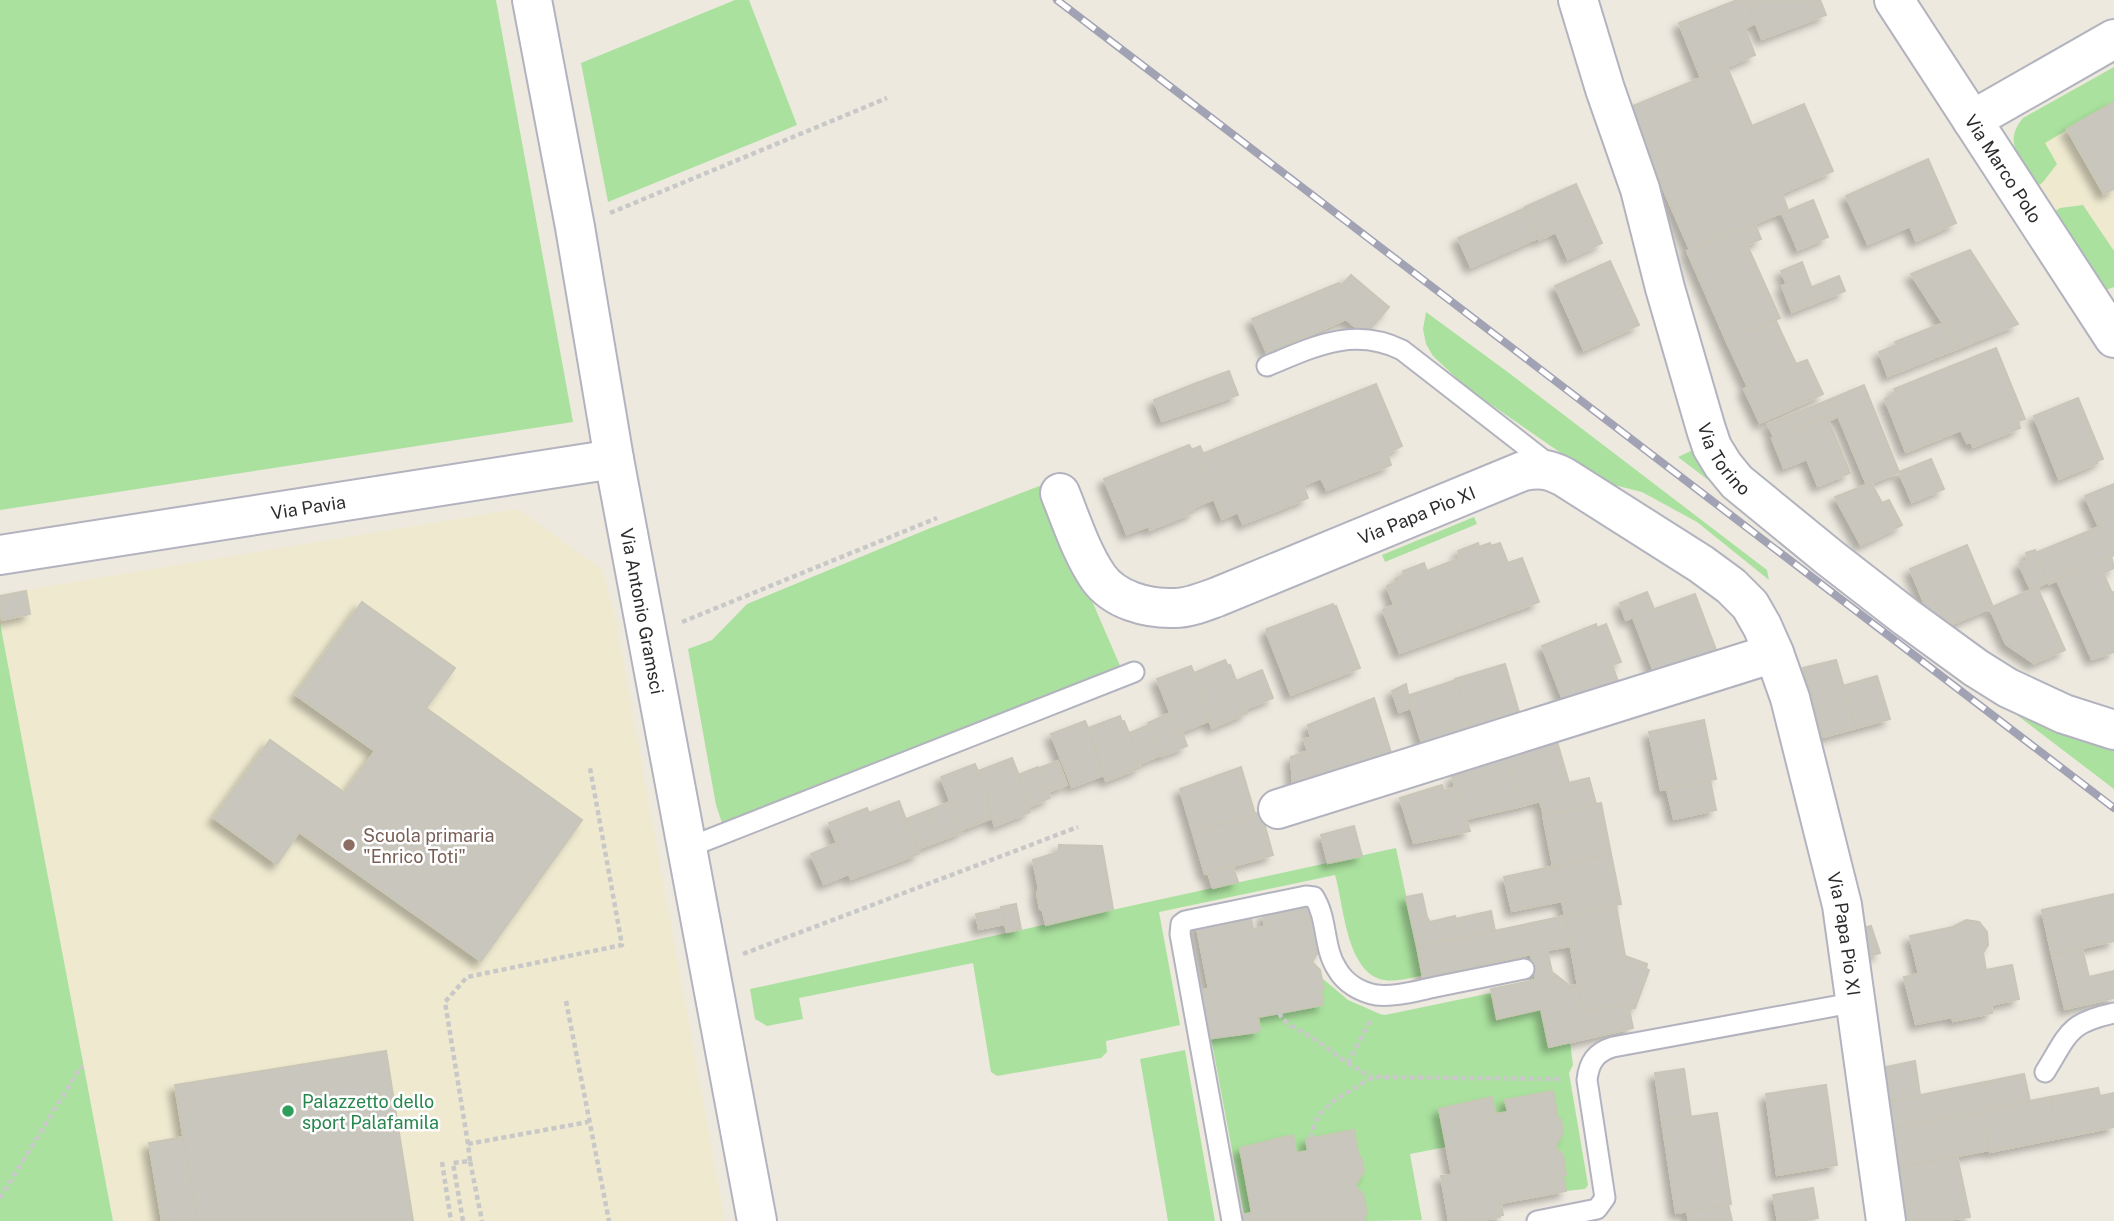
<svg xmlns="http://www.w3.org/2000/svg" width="2114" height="1221" viewBox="0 0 2114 1221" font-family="'Public Sans',sans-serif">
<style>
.education{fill:#eee9cf}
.green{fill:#aae19e}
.building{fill:#c9c7bd;stroke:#c9c6b8;stroke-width:2;filter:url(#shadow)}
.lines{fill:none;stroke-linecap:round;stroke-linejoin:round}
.service-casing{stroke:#b2b3bf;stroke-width:23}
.minor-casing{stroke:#b2b3bf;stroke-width:42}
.path{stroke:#c8c8c8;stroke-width:4.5;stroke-dasharray:5 3.5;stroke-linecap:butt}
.service{stroke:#fff;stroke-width:19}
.minor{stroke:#fff;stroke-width:38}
.rail-casing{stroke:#a2a2b5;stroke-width:8}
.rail{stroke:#fff;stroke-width:5;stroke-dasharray:16;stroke-linecap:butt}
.education-dot{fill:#8d6e63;stroke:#fff;stroke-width:2.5}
.leisure-dot{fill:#2e9e5b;stroke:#fff;stroke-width:2.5}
.labels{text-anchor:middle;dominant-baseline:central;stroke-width:5;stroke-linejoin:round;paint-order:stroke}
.street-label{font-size:18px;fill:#2c2c2c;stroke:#fff}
.education-label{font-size:18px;fill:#785e54;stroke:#fff;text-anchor:start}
.leisure-label{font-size:18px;fill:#27864d;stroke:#fff;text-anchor:start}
</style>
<defs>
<filter id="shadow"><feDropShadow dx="-6" dy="6" stdDeviation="3.5" flood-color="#0004"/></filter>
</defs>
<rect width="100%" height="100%" fill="#ede9df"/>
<path class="education" d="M2114,67v220l-8,3 -91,-139 -3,-8 1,-9 10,-16z
M518,509l85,61 13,51 109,600h-612l-113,-598v-29z"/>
<path class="green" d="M0,0h496l77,422 -573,88z
M735,0h14l48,125 -189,77 -27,-139z
M2114,67v35l-69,41 12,21 -14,18 -5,4c-15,-24 -37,-42 -15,-68z
M2083,205l31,46v36l-8,3 -51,-79 5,-3z
M1426,312l83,61 258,197 2,10 -72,-58 -55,-30 -28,-7 -24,-12 -123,-85 -34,-32 -7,-12 -3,-15z
M1695,449l419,299v41l-436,-332z
M1042,485l79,183 -399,155 -6,-18 -28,-156 24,-9 35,-36 181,-75z
M1474,517l3,7 -92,38 -3,-7z
M0,623l113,598h-113z
M1396,848l27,127c-12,3 -27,7 -39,5 -38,-7 -40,-75 -49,-105l-176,37 21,113 -74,16 1,11 -6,6 -104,18 -6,-4 -18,-109 -174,35 4,21 -36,7 -12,-7 -5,-30z
M1322,978l26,22 32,14 5,1 106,-22 6,26 44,-10 8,37 21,-4 3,23 -4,8 19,112 -3,4 -19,2 -3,-15 3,-1 -11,-28 8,-14 -2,-14h-3l-5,-27 -48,9 3,11 -13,2 -3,-17 -53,12 7,38 -36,7 12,66 -57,1 -1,-7 3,-1 -4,-19 -8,-8 9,-15 -2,-13h-3l-6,-28 -46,9 1,12 -12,2 -3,-18 -53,13 12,65 -8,1 -33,-176 24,-5 1,3 21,-4 3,-4 -2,-11 64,-12z
M1185,1050l30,171h-47l-28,-162z"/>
<path class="building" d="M1737,0h9l10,23 -11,5 10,27 -54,23 -22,-55z
M1746,0h74l6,15 -64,24z
M1727,67l25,59 52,-22 29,67 -51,22 6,17 -98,40 -62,-142z
M2114,102v87l-10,5 -37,-65z
M1928,159l28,64 -40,18 -6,-15 -42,18 -22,-48z
M1576,184l26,59 -34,16 -12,-27 -17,8 -14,-33z
M1813,200l15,37 -30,13 -16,-37z
M1525,208l13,30 -67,29 -13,-29z
M1755,224l6,15 -14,6 33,73 -54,22 -39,-89z
M1970,250l48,74 -59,24 -48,-74z
M1610,261l29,64 -55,25 -29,-64z
M1802,262l15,40 -25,10 -10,-26 5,-2 -6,-13z
M1351,275l38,32 -24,28 -19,-16 -79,34 -15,-34 87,-36 3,2z
M1839,276l6,15 -28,11 -5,-15z
M1775,319l21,45 11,-4 16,34 -63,29 -16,-34 4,-2 -22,-47z
M1943,323l16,25 -71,28 -9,-24 18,-7 -2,-3z
M1996,348l29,71 -7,2 2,7 -47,19 -2,-5 -4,1 -6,-13 -55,22 -21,-53 11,-5 -2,-5z
M1229,371l9,24 -37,13 -10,-23z
M1376,384l26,62 -15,7 4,12 -64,25 -6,-12 -18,7 5,13 -65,26 -5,-12 -16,7 -25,-63z
M1191,385l10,23 -39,13 -8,-21z
M1864,385l35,87 -32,13 -36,-86z
M2078,398l25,61 -6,2v2l-38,16 -25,-63z
M1831,399l8,17 -11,5 -2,-6 -52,22 -6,-13z
M1826,415l24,58 -32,13 -11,-27 -23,9 -12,-30z
M1189,445l3,5 8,-4 3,7 -6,3 17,43 -22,9 2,4 -44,18 -1,-4 -22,8 -23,-55z
M1931,459l13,30 -32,13 -13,-30z
M1871,483l11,20 7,-3 13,25 -41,20 -26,-48z
M2114,484v71l-65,29 -14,-31 64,-26 -14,-31z
M1478,543l1,4 11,-4 1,3 9,-3 8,20 14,-5 17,44 -139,51 -17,-43 11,-5 -7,-19 10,-4 -2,-3 9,-4 -1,-4 21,-8 3,8 33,-13 -2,-7z
M1967,545l26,62 -57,24 -26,-62z
M2035,550l13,32 -17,8 -12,-26 9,-4 -2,-7z
M2111,556l3,12 -11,5 9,20 2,-1v60l-22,7 -35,-79z
M2037,587l28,63 -31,13 -28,-19 -16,-36z
M26,591l4,23 -28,6 -2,-24z
M1647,592l7,17 -28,11 -6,-17z
M1695,594l21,56 -62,22 -21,-55z
M362,602l93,66 -29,40 156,112 -101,141 -182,-129 -22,32 -63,-46 56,-78 75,53 30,-42 -79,-56z
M1333,604l1,3 2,-1 24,62 -69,27 -24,-62v-4z
M1596,624l1,4 9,-4 15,38 -9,3 7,19 -54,21 -23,-59z
M1225,660l3,6 2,-1 13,33 -2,2 6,13 -35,15 -12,-35 2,-1 -8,-19z
M1836,660l20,68 -33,9 -20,-69z
M1505,664l16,55 -48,15 -18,-55z
M1191,666l11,26 -2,1 8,19 -2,1 3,8 -31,12 -21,-54z
M1262,670l11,28 -28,11 -4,-9 2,-2 -7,-17z
M1877,676l13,43 -34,9 -13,-42z
M1456,680l17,54 -49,15 -17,-53z
M1406,684l5,24 -12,4 -7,-21z
M1374,698l19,61 -76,22 -13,-42 7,-1 -3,-13z
M1170,713l8,20 4,-1 5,14 -25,10 -14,-33z
M1120,716l2,6 2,-1 5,12 9,22 -3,1 5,12 -34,13 -18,-53z
M1704,720l12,59 -55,11 -12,-58z
M1085,721l13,31 -2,1 8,22 -32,12 -21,-53z
M1149,725l12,30 -22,9 -4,-8 3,-1 -9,-22z
M1556,738l13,45 20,-5 7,26 -52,11 -4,-14 -18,5 -16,-53z
M1308,751l8,27 -23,7 -2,-28z
M1508,757l14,49 -56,13 -14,-42 10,-4v-2z
M1012,758l16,40 -4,1 6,13 -35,14 -6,-16h1l-4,-13 1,-3 -9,-23z
M1058,761l9,24 -19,7 -9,-24z
M975,764l12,30 5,24 -31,12 -20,-53z
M1038,767l12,31 -22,9 -4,-8 4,-1 -10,-23z
M1241,767l14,47 -62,19 -13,-44z
M1710,780l6,30 -42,9 -7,-30z
M1442,785l2,6 11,-4 15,44 -56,12 -14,-45z
M899,801l20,53 -68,25 -22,-56 38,-15 2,5z
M950,802l12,30 -23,9 -12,-30z
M1601,803l10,51 -58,12 -10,-51z
M927,811l12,30 -21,8 -12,-30z
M1261,812l12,43 -68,19 -12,-41z
M1354,826l8,30 -34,7 -7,-28z
M837,843l12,31 -25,10 -13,-30z
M1059,845l43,1 11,63 -67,16 -3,-14 -3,-2 -3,-16 2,-4 -6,-29 26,-8z
M1611,854l10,50 -56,12 -10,-50z
M1229,866l4,1 5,15 -25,6 -5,-15z
M1555,866l7,35 -50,10 -8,-34z
M1422,894l5,23 3,5 25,-6 4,22 -42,9 -11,-50z
M2114,894v47l-62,14 -10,-45z
M1016,904l5,25 -14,3 -6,-25z
M1616,905l9,51 22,8 -1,5 3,1 -14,38 -6,1 -1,-5 -45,8 -18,-96z
M1311,906l5,27h2l3,14 -9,15 8,8 4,19 -3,1 2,15 -65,12 2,12h-2v3l-51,7 -9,-48 11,-2 -13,-66 54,-12 3,18 12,-2 -2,-13z
M1002,909l3,15 -26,5 -3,-15z
M1491,911l4,20 -36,7 -4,-19z
M1565,916l6,30 -24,4 5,22 18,14 8,-2 5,28 45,-8 5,24 -84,19 -8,-38 -44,10 -6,-30 45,-9 -5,-26 -108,24 -6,-31z
M1966,920l13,2 8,10 1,13 -5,8 3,17 26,-5 7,34 -28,6 1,8 -39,8 -1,-4 -36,7 -12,-47 15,-3 -9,-38 43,-9z
M1871,926l9,27 -16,4 -5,-28z
M2082,948l7,29 25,-6v27l-49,11 -13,-54z
M386,1051l27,170h-216l-22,-136z
M1915,1061l5,34 -34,7 -5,-34z
M1684,1069l7,48 -29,4 -7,-48z
M2024,1074l6,27 -39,8 -6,-27z
M1985,1082l6,27 -101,20 -4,-27z
M1826,1085l11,80 -60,10 -11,-81z
M2098,1088l2,8 14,-3v34l-54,11 -10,-41z
M1553,1091l5,28h3l2,14 -8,14 8,8 3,20 -3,1 3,15 -65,12 2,12h-3v2l-21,4 -1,-2 -29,2 -8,-45 11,-1 -13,-66 53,-12 3,17 13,-2 -3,-12z
M2050,1097l10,41 -70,14 -9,-41z
M1981,1111l8,39 -97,19 -7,-39z
M1717,1113l14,91 -55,9 -14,-92z
M1354,1130l5,28 2,-1 3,14 -9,15 8,8 4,20h-3l1,7h-122l-2,-6 11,-2 -12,-65 53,-13 3,18 12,-2 -2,-12z
M184,1137l13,83 -35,1 -13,-78z
M1957,1156l13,61 -30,4h-43l-8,-52z
M1813,1188l5,30 -16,3h-24l-5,-26z
M1728,1204l4,17h-43l-2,-10z"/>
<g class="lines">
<g class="service-casing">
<path id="service" d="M1267,366c46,-19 86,-40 135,-16l148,115
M687,848l447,-176
M2045,1072c24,-39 23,-49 69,-59
M1232,1221l-52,-287 1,-10 4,-3 121,-25 8,1c14,22 9,51 23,72 8,14 23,23 39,26 19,2 40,-4 59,-8 30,-6 59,-12 89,-18
M1537,1221l60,-12 8,-11 -18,-118c2,-18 9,-28 26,-33l244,-45"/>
</g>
<g class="minor-casing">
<g id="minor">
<path id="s1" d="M532,0l43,227 39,232 143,762"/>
<path id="s2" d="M1578,0l27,89 35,100 25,99 41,141 6,18 11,18 14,17 93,76 76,59 70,51 32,20 56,26 50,16"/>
<path id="s3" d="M1894,0l220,338"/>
<path d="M1972,120l142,-81"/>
<path id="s4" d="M1060,493c11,27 21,59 38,84 16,23 49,32 77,31 14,0 28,-6 42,-11l306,-126c17,-3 26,-2 41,6l137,87 30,22 19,19 12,21 12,27"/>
<path id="s5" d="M0,555l614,-96"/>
<path id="s6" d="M1278,809l496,-156 16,45 52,207 44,316"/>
</g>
</g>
<path class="path" d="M610,213l277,-115
M682,622l255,-104
M743,954l335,-127
M566,1001l43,220
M1279,1013c6,12 20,17 31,23 21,14 39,30 62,41
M1348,1063l22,-42
M1311,1138l4,-16 6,-9 11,-11 41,-25 189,2
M468,1144l-23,-142 22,-25 155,-32 -32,-177
M470,1161l-2,-17 120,-22
M442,1162l9,59
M0,1198l80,-130 3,-1
M463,1221l-10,-58 17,-2 12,60"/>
<use href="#service" class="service"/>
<use href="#minor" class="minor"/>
<g class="rail-casing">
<path id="rail" d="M1057,0l1057,808"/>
</g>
<use href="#rail" class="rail"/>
</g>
<circle class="education-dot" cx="349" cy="845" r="7"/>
<circle class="leisure-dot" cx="288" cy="1111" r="7"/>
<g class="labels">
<g class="street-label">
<text stroke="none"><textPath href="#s3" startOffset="201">Via Marco Polo</textPath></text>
<text stroke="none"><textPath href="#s2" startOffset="483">Via Torino</textPath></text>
<text stroke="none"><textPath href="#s5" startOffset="312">Via Pavia</textPath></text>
<text stroke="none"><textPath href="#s4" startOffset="438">Via Papa Pio XI</textPath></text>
<text stroke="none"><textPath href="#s1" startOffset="621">Via Antonio Gramsci</textPath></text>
<text stroke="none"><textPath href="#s6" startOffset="810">Via Papa Pio XI</textPath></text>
</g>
<g class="education-label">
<text x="363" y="835">Scuola primaria<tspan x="363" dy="21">"Enrico Toti"</tspan></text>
</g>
<g class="leisure-label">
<text x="302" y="1101">Palazzetto dello<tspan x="302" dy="21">sport Palafamila</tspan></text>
</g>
</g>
</svg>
